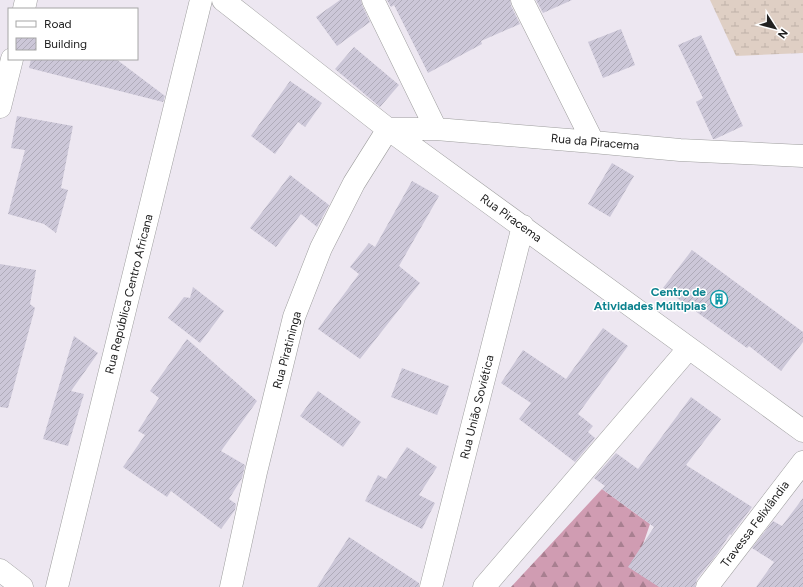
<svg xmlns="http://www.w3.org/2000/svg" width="803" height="587" viewBox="0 0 803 587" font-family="Figtree,sans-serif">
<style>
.forest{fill:url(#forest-firs)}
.wetland{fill:url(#wetland-marsh)}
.building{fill:url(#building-hatch)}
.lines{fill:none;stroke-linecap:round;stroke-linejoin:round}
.street-casing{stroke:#9e9e9e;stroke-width:23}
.street{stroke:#fff;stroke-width:22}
.labels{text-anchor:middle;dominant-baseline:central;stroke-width:3;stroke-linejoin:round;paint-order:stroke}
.street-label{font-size:12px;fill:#212121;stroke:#fff}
.culture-label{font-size:12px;font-weight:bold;fill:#0d838f;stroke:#fff;text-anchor:end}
</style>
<defs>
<pattern id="forest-firs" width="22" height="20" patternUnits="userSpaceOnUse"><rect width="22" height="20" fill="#d09cb2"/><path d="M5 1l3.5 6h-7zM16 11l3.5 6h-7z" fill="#a87f90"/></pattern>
<pattern id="wetland-marsh" width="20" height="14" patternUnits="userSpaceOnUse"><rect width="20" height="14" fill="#dfcfc4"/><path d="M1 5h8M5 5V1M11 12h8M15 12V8" fill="none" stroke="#bfb1a8"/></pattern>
<pattern id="building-hatch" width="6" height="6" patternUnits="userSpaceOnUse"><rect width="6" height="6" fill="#ccc7d8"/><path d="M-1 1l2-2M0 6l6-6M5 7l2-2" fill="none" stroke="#afabb9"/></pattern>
</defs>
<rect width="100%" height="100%" fill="#ede7f1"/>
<path class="forest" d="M602,489l48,35 -12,35 35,28h-162z"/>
<path class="wetland" d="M710,0h93v53l-67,3z"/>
<path class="building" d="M340,0h21l1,5 8,17 -33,24 -21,-29z
M387,0h123l1,6 9,18 -39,17 1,3 -54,29 -34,-68 -3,2z
M536,0h36l-29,13z
M621,29l14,36 -32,13 -15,-36z
M701,35l42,91 -28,13h-2l-17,-37 7,-4 -25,-53z
M354,47l45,38 -19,22 -45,-38z
M31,59h85l49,37 -2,6 -134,-34z
M290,81l32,22 -17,24 -7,-5 -23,32 -24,-18z
M17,116l56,10 -12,62 7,2 -12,43 -12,-9 -36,-10 17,-64 -14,-2z
M612,163l22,13 -24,41 -22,-13z
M290,175l39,30 -12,22 -16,-13 -25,33 -26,-19z
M412,181l27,15 -40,70 21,17 -60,76 -42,-30 41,-55 -9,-7 19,-24 6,4z
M692,250l111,82v10l-22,29 -32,-25 -2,2 -84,-60z
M0,264l36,6 -6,34 5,4 -27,100 -8,-1z
M193,287l31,24 -24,32 -32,-25 16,-21 6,1z
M603,328l25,18 -50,68 15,12 -5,6 7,6 -20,24 -56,-43 12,-16 -30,-20 22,-33 43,29z
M74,336l24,17 -27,38 13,3 -16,52 -25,-7z
M187,339l70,62 -36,50 24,14 -3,13 -13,21 7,5 -1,6 -14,19 -50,-38 -4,6 -44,-30 22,-32 -7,-4 21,-33 -9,-7z
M402,368l47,18 -12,29 -46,-18z
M318,391l43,31 -18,25 -43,-31z
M691,397l30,22 -35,46 66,42 -21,28 -1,-1 -13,20 -20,25 -2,8h-36l-31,-20 26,-40 -52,-38 3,-3 -11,-8 22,-25 22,16z
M407,447l30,20 -18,28 16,8 -13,26 -57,-28 13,-26 8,4z
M803,498v89h-47l18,-25 -22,-14 21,-27 9,5z
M349,537l70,46v4h-102z"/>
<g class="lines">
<g class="street-casing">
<path id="street" d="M223,0l165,129 415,302
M373,0l63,129
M522,0l71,142
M24,9l2,-9
M0,107l12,-48
M0,570l22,17
M57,587l144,-587
M231,587l25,-115 38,-155 27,-69 33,-65 34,-54h48l157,13 87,8 123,6
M431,587l92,-361
M484,587l205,-239
M707,587l96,-125"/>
</g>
<use href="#street" class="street"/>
</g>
<defs>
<g id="building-ring" transform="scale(0.9)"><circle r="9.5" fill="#fff" stroke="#0f9aa8" stroke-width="1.5"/><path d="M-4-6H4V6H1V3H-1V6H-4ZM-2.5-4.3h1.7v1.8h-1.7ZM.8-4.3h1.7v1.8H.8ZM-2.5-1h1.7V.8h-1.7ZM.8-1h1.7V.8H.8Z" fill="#0f9aa8"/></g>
</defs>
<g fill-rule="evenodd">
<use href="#building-ring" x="719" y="299"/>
</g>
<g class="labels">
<g class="street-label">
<text transform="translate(595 142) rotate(5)">Rua da Piracema</text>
<text transform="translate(511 218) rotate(36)">Rua Piracema</text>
<text transform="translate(129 294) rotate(-76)">Rua República Centro Africana</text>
<text transform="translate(287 350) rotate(-75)">Rua Piratininga</text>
<text transform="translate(477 407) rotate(-76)">Rua União Soviética</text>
<text transform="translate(755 524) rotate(-53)">Travessa Felixlândia</text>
</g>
<g class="culture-label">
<text x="706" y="292">Centro de<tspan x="706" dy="14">Atividades Múltiplas</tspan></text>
</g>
</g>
<rect x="8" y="8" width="130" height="52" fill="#ffffff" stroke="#a6a6a6"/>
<rect x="16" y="21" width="20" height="6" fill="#ffffff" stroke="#a6a6a6"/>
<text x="44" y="28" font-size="12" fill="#212121">Road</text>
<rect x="16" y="38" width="20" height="12" fill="url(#building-hatch)" stroke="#a6a6a6"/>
<text x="44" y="48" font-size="12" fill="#212121">Building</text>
<g transform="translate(775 28) rotate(126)" stroke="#ffffff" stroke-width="3" paint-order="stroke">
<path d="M0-3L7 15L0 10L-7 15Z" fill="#212121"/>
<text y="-6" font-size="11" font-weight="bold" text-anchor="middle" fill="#212121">N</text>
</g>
</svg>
